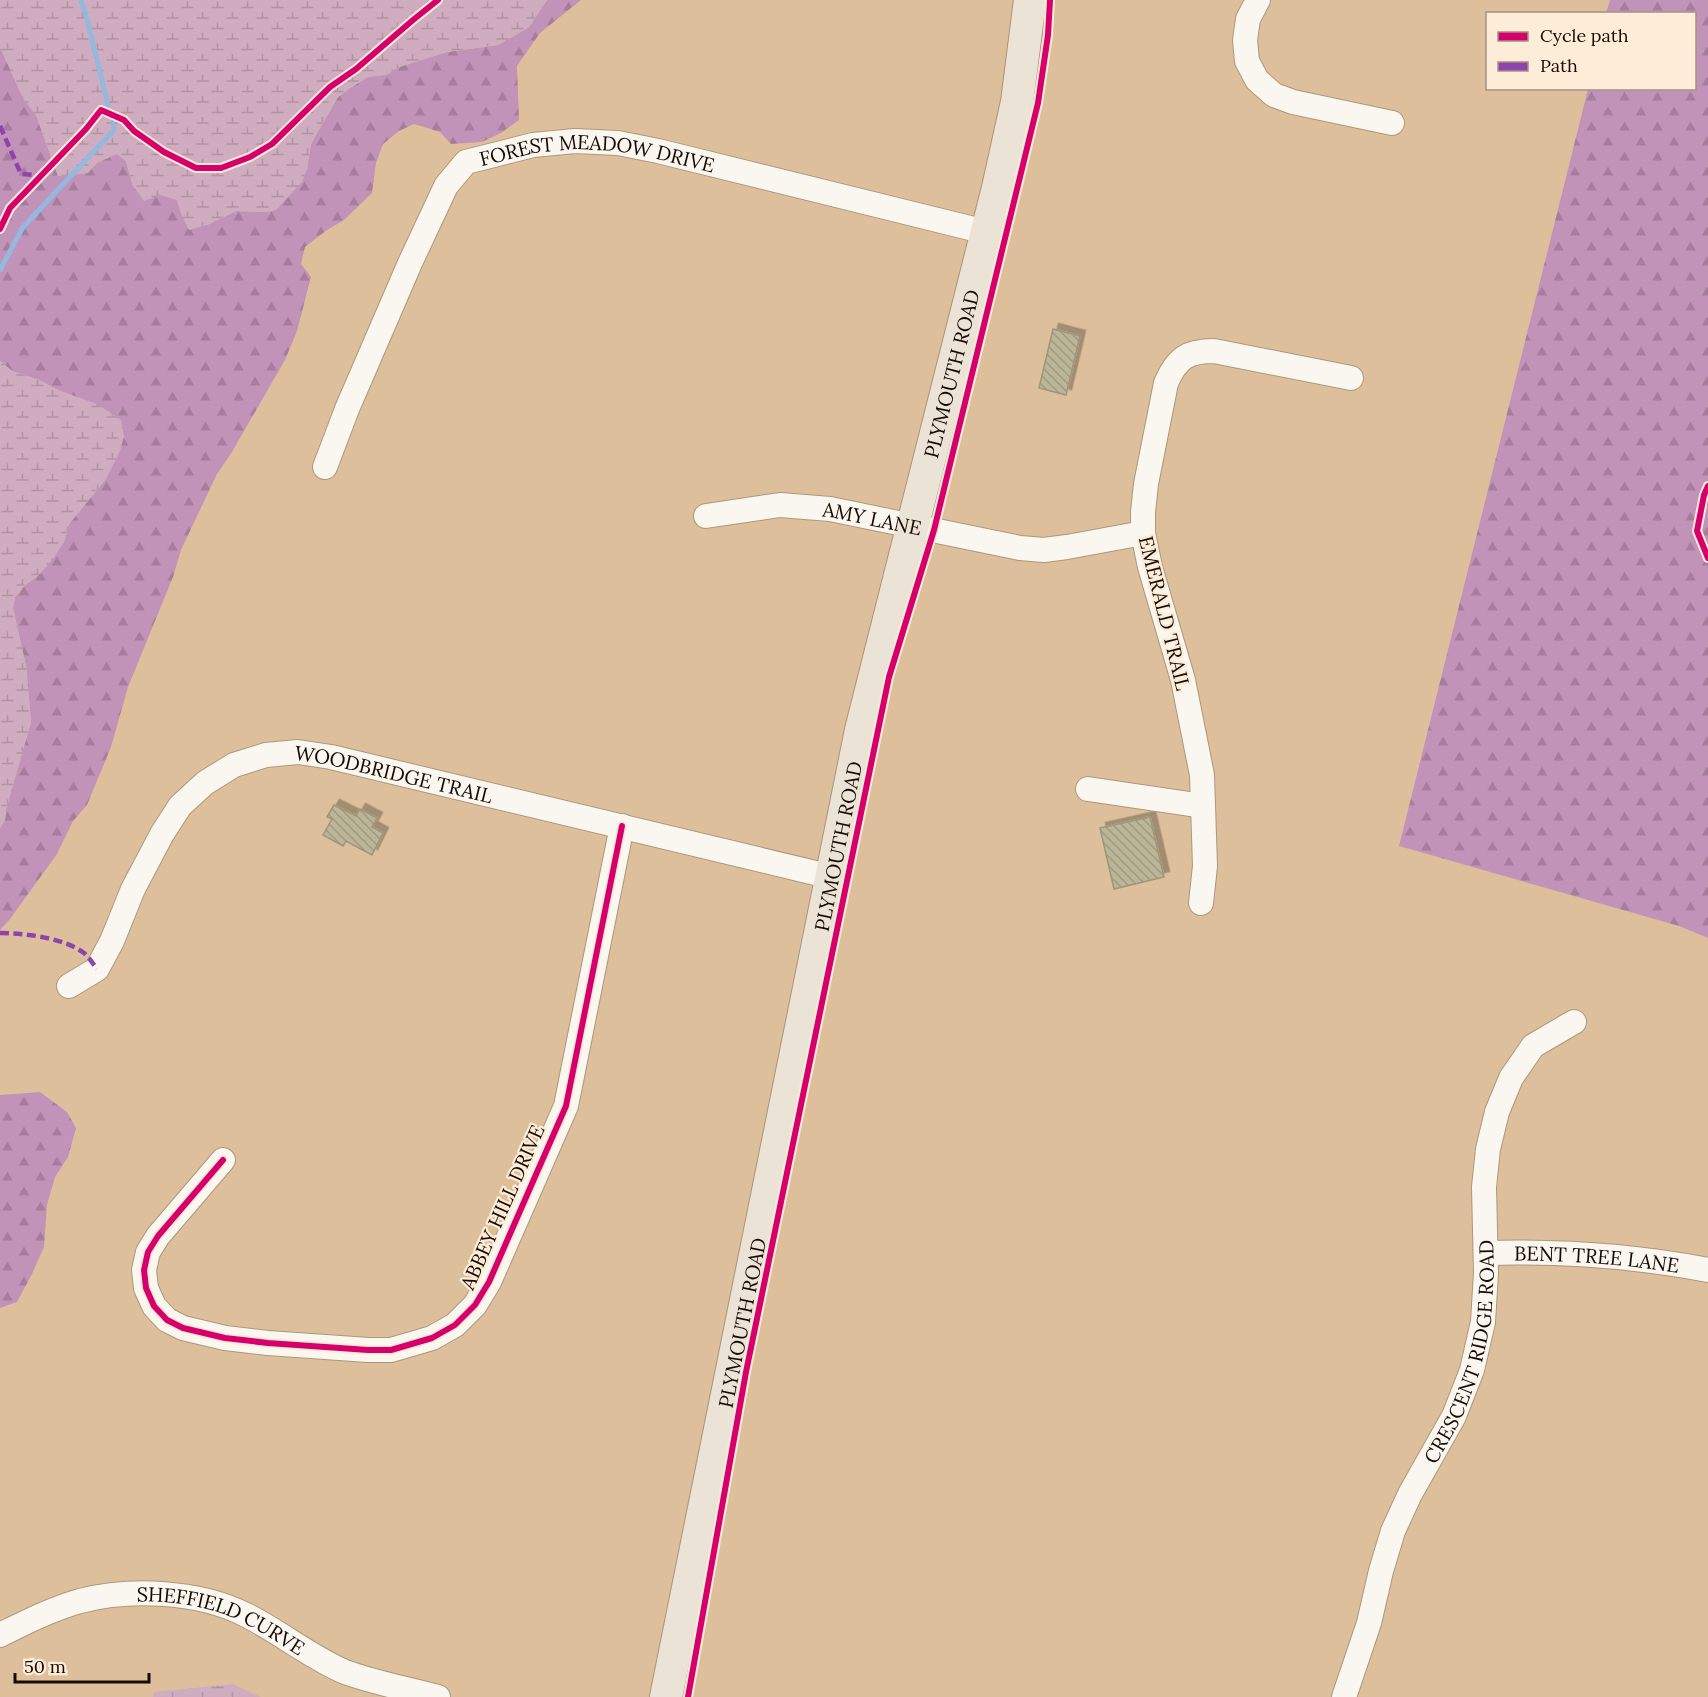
<svg xmlns="http://www.w3.org/2000/svg" width="1708" height="1697" viewBox="0 0 1708 1697" font-family="Lora,serif">
<style>
.forest{fill:url(#forest-firs)}
.wetland{fill:url(#wetland-marsh)}
.lines{fill:none;stroke-linecap:round;stroke-linejoin:round}
.stream{stroke:#94b8de;stroke-width:5}
.building{fill:url(#building-back-hatch);stroke:#9d9779;stroke-width:1.5;filter:url(#shadow)}
.minor-casing{stroke:#ae977a;stroke-width:26}
.major-casing{stroke:#a99378;stroke-width:34}
.minor{stroke:#faf6f0;stroke-width:24}
.major{stroke:#ece3d7;stroke-width:32}
.quiet{stroke:#8e44ad;stroke-width:4.5;stroke-dasharray:9 4.5;stroke-linecap:butt}
.cycleway-casing{stroke:#fcecd8;stroke-width:10}
.cycleway{stroke:#d6006c;stroke-width:6}
.labels{text-anchor:middle;dominant-baseline:central;stroke-width:4.5;stroke-linejoin:round;paint-order:stroke}
.street-label{font-size:20px;fill:#180a00;stroke:#fcecd8}
</style>
<defs>
<pattern id="forest-firs" width="22" height="20" patternUnits="userSpaceOnUse" patternTransform="scale(1.5)"><rect width="22" height="20" fill="#c293b8"/><path d="M5 1l3.5 6h-7zM16 11l3.5 6h-7z" fill="#a67d9c"/></pattern>
<pattern id="wetland-marsh" width="20" height="14" patternUnits="userSpaceOnUse" patternTransform="scale(1.5)"><rect width="20" height="14" fill="#cfacbf"/><path d="M1 5h8M5 5V1M11 12h8M15 12V8" fill="none" stroke="#b193a2"/></pattern>
<pattern id="building-back-hatch" width="6" height="6" patternUnits="userSpaceOnUse" patternTransform="scale(1.5)"><rect width="6" height="6" fill="#bbb698"/><path d="M-1 5l2 2M0 0l6 6M5-1l2 2" fill="none" stroke="#a09b81"/></pattern>
<filter id="shadow"><feDropShadow dx="5.5" dy="-5.5" stdDeviation="0" flood-color="#0004"/></filter>
</defs>
<rect width="100%" height="100%" fill="#ddc09b"/>
<path class="forest" d="M547,0h34l-41,33 -23,33 2,54 -18,13 -19,9 -31,2 -11,-12 -26,-8 -15,7 -16,13 -7,19 -4,30 -28,27 -17,10 -22,17 -4,17 10,13 -14,54 -12,29 -53,92 -15,22 -36,76 -8,27 -45,110 -17,60 -24,58 -14,16 -16,33 -47,65 -10,11v-102l5,-8 1,-11 25,-87 -5,-56 -13,-58 2,-11 9,-11 16,-12 24,-32 5,-18 37,-45 -48,-89 -19,-10 -27,-9 -12,-10v-314l23,51 13,17 22,61 29,-3 10,-10 19,-10 10,8 7,25 44,14 5,16 25,9 29,-14 31,1 40,-43 4,-25 6,-11 21,-36 12,-9 18,-11 18,-2 13,-8 48,-15 51,-7 31,-18z
M1610,0h98v938l-29,-12 -280,-80 189,-757 106,-1v-74l-88,-1z
M40,1092l27,20 9,16 -8,29 -13,20 -8,28 -3,42 -13,29 -14,26 -17,6v-213z"/>
<path class="wetland" d="M0,0h547l-18,27 -31,18 -51,7 -48,15 -13,8 -18,2 -18,11 -12,9 -21,36 -6,11 -4,25 -5,13 -26,28 -9,2 -31,-1 -29,14 -18,5 -7,-14 -5,-16 -17,-5 -16,6 -11,-15 -7,-25 -9,-7 -20,9 -9,10 -30,3 -22,-61 -13,-17 -23,-51z
M0,361l12,10 27,9 19,10 39,14 24,16 3,16 -4,15 -14,28 -37,45 -5,18 -11,17 -13,15 -17,12 -8,11 -2,11 13,58 5,56 -25,87 -1,11 -5,8z
M233,1684l28,13h-108l1,-5z"/>
<g class="lines">
<path class="stream" d="M81,0l6,19 21,86
M0,270l23,-43 91,-97 -1,-6"/>
</g>
<path class="building" d="M1053,329l27,7 -14,59 -27,-7z
M334,805l22,11 4,-7 17,9 -5,9 11,6 -11,22 -26,-14 -3,5 -20,-11 9,-16 -5,-2z
M1150,817l14,60 -50,12 -14,-61z"/>
<g class="lines">
<g class="minor-casing">
<g id="minor">
<path d="M1258,0l-10,19 -3,21 2,21 10,19 17,15 19,7 99,21"/>
<path id="s1" d="M325,467l22,-58 63,-146 36,-77 20,-24 67,-17 42,-4 43,2 40,8 328,81"/>
<path id="s2" d="M706,516l74,-11 50,4 190,39 24,2 23,-3 76,-14"/>
<path d="M1088,789l115,17"/>
<path d="M1201,903l4,-37 -3,-91 -19,-95 -33,-113 -7,-34v-21l3,-28 20,-101c11,-25 21,-32 48,-32l137,27"/>
<path id="s3" d="M69,986l28,-17 15,-28 21,-52 29,-55 18,-28 25,-23 29,-18 32,-10 32,-3 33,5 501,120"/>
<path d="M223,1160l-65,76 -10,16 -4,18 2,18 8,18 13,14 16,8 42,10 43,5 100,7h23l41,-12 23,-13 20,-20 14,-23 77,-176 56,-280"/>
<path id="s4" d="M1486,1253c74,-2 149,3 222,17"/>
<path id="s5" d="M0,1635c26,-13 52,-26 80,-34 51,-13 119,-10 166,14 34,17 64,42 99,57 30,11 63,17 93,25"/>
<path id="s6" d="M1344,1697l25,-74 12,-52 12,-40 17,-37 44,-78 18,-46 11,-48 3,-49 -2,-86 4,-38 9,-37 14,-34 22,-32 41,-24"/>
</g>
</g>
<g class="major-casing">
<g id="major">
<path id="s7" d="M666,1697l195,-967 137,-542 19,-86 13,-102"/>
</g>
</g>
<use href="#minor" class="minor"/>
<use href="#major" class="major"/>
<path class="quiet" d="M0,126l21,48 13,1 5,2
M0,933c25,0 64,5 84,20 5,4 9,11 13,16"/>
<g class="cycleway-casing">
<path id="cycleway" d="M0,229l10,-21 76,-79 15,-19 23,10 10,11 30,21 32,16h25l29,-11 22,-13 58,-57 26,-18 57,-49 25,-20
M1708,486l-4,9 -7,36 11,27
M223,1160l-65,76 -10,16 -4,18 2,18 8,18 13,14 16,8 42,10 43,5 100,7h23l41,-12 23,-13 20,-20 14,-23 77,-176 56,-280
M688,1697l58,-325 143,-695 45,-147 104,-427 10,-68 2,-35"/>
</g>
<use href="#cycleway" class="cycleway"/>
</g>
<g class="labels">
<g class="street-label">
<text stroke="none"><textPath href="#s1" startOffset="471">FOREST MEADOW DRIVE</textPath></text>
<text stroke="none"><textPath href="#s7" startOffset="1354">PLYMOUTH ROAD</textPath></text>
<text stroke="none"><textPath href="#s2" startOffset="168">AMY LANE</textPath></text>
<text transform="translate(1165 613) rotate(76)">EMERALD TRAIL</text>
<text stroke="none"><textPath href="#s3" startOffset="448">WOODBRIDGE TRAIL</textPath></text>
<text stroke="none"><textPath href="#s7" startOffset="868">PLYMOUTH ROAD</textPath></text>
<text transform="translate(502 1207) rotate(-66)">ABBEY HILL DRIVE</text>
<text stroke="none"><textPath href="#s4" startOffset="111">BENT TREE LANE</textPath></text>
<text stroke="none"><textPath href="#s7" startOffset="382">PLYMOUTH ROAD</textPath></text>
<text stroke="none"><textPath href="#s6" startOffset="368">CRESCENT RIDGE ROAD</textPath></text>
<text stroke="none"><textPath href="#s5" startOffset="234">SHEFFIELD CURVE</textPath></text>
</g>
</g>
<rect x="1486" y="12" width="210" height="78" fill="#fcecd8" stroke="#a19282" stroke-width="1.5"/>
<rect x="1498" y="32" width="30" height="9" fill="#d6006c" stroke="#a19282" stroke-width="1.5"/>
<text x="1540" y="42" font-size="18" fill="#180a00">Cycle path</text>
<rect x="1498" y="62" width="30" height="9" fill="#8e44ad" stroke="#a19282" stroke-width="1.5"/>
<text x="1540" y="72" font-size="18" fill="#180a00">Path</text>
<path d="M15 1673v9h134v-9" fill="none" stroke="#180a00" stroke-width="3"/>
<text x="24" y="1673" font-size="18" fill="#180a00" stroke="#fcecd8" stroke-width="4.5" paint-order="stroke">50 m</text>
</svg>
